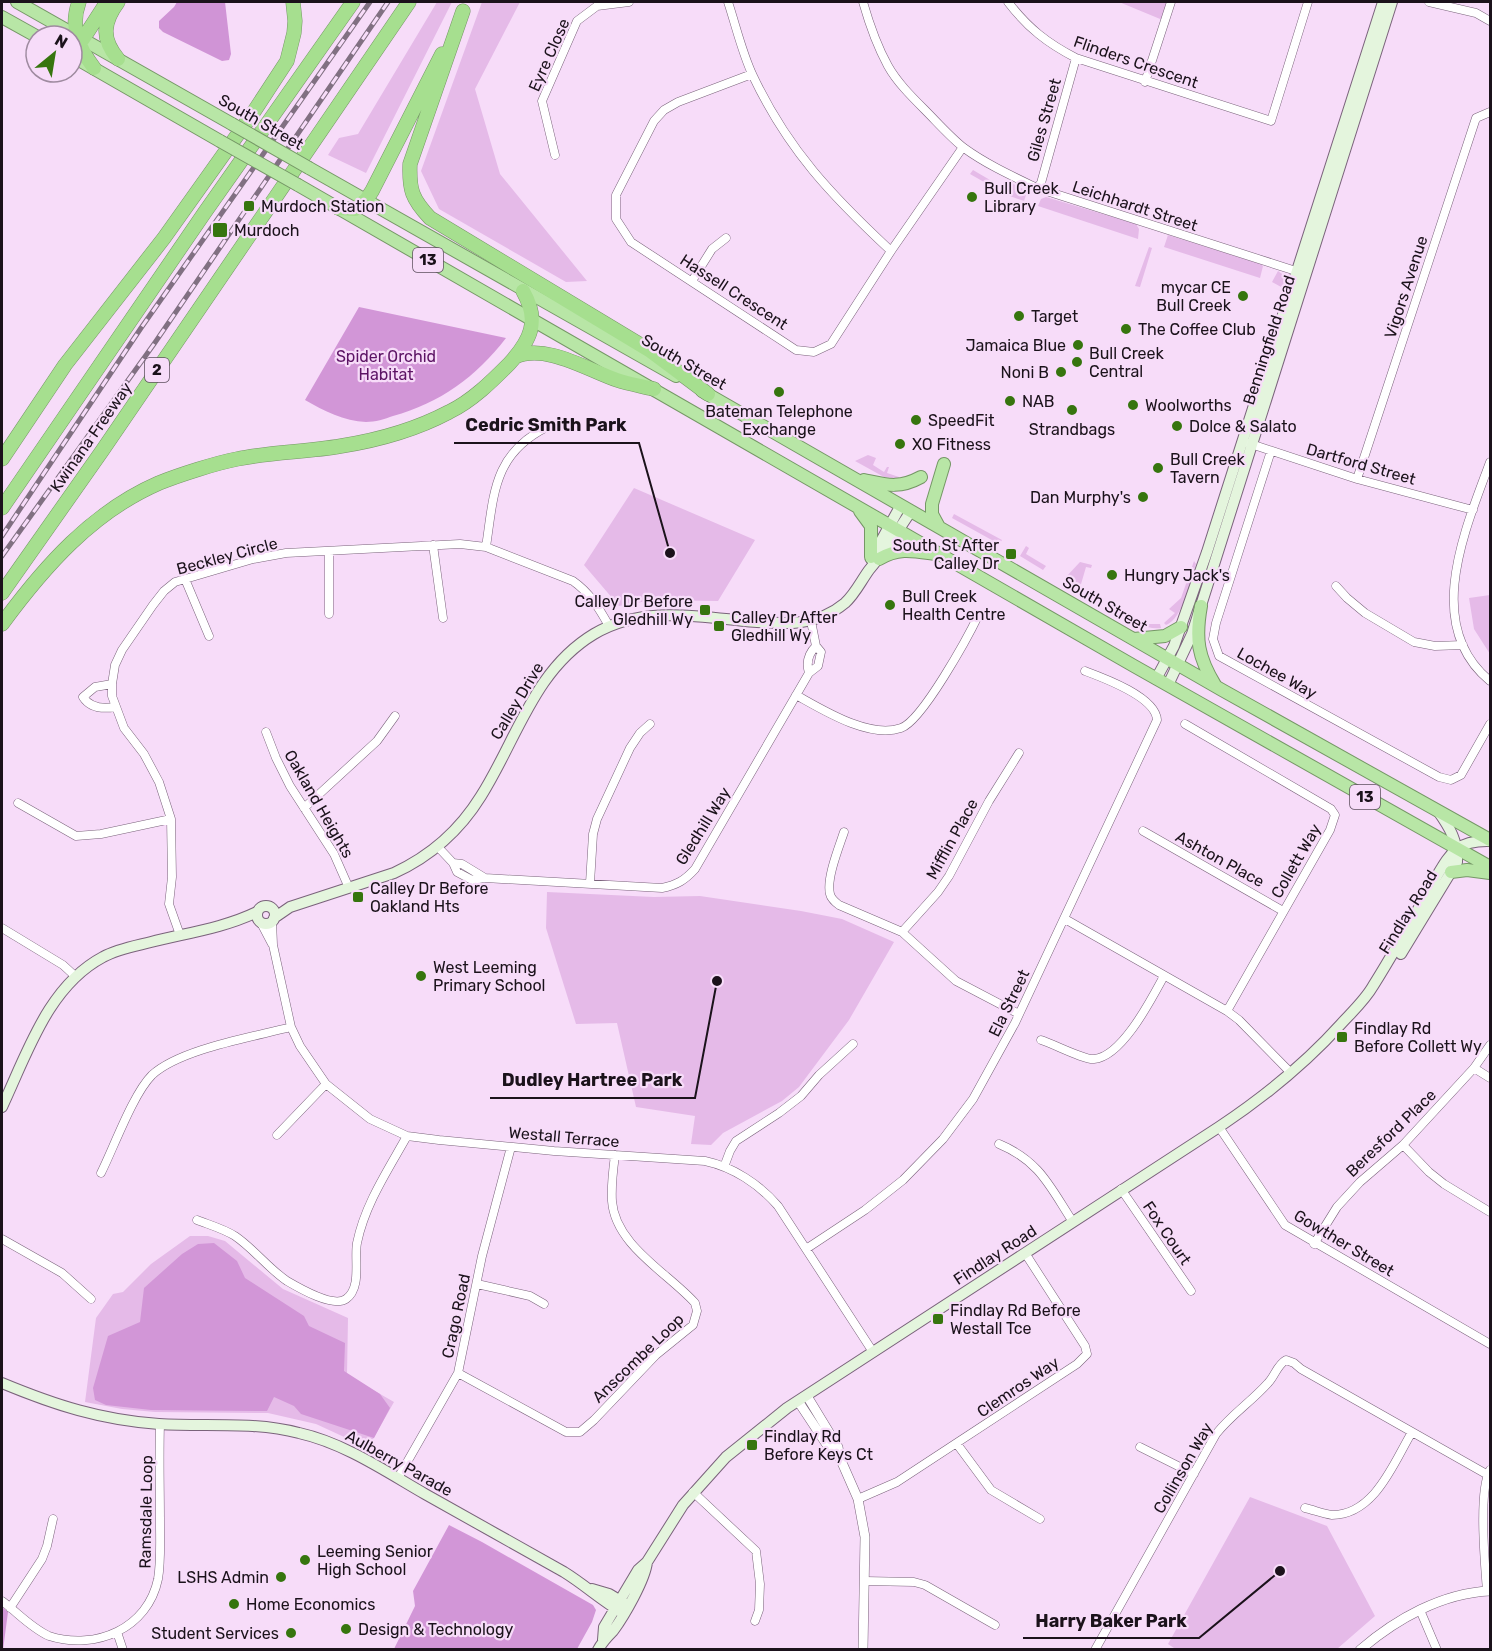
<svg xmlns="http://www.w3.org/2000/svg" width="1492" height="1651" viewBox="0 0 1492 1651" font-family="Rubik,sans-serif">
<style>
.green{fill:#e5bae8}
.forest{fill:#d296d7}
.water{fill:#d094d6}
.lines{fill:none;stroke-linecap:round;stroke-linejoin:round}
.minor-casing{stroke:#7a637b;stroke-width:9}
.tertiary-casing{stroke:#7a637b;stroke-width:10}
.secondary-casing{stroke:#7a637b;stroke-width:12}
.trunk-casing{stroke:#759766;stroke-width:14}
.motorway-casing{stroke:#759766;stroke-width:15}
.minor{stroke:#fff;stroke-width:8}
.tertiary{stroke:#fff;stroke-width:9}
.secondary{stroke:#e4f5dd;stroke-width:10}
.trunk{stroke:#b8e6a6;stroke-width:12}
.motorway{stroke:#a6df8f;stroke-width:14}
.rail-casing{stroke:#817082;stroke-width:5}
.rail{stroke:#f7dcf9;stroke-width:3;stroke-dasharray:9;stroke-linecap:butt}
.trunk-bridge-casing{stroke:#759766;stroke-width:14;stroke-linecap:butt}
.trunk-bridge{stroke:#b8e6a6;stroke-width:12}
.poi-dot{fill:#36750e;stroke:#f7dcf9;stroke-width:2}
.labels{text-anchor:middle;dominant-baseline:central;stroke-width:4.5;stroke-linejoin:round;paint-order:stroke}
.shield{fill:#f7dcf9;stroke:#5d4f5e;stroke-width:1.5}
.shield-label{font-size:15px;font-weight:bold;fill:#1b121b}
.street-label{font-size:16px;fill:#1b121b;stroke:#f7dcf9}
.poi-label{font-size:16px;fill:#1b121b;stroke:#f7dcf9;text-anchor:start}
.park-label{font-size:16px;fill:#5c1364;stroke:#f7dcf9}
.leader{fill:none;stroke:#1b121b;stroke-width:2}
.callout-dot{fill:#1b121b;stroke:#f7dcf9;stroke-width:2}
.callout-label{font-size:18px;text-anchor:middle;font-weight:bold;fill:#1b121b;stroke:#f7dcf9;stroke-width:4.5;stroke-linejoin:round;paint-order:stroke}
</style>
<rect width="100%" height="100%" fill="#f7dcf9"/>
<path class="green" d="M437,2h15l-86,171 -38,-18 11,-17 19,-4z
M482,2h38l-45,87 25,85 87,107 -21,1 -127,-73 -18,-38z
M1119,2h52l-6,19z
M973,170l34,20 -2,4 -35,-20z
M1013,184l12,6 1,5 -2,6 -17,-6z
M1046,197l90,27 3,5 -1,10 -100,-33 3,-7z
M1168,235l93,29 2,2 -3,12 -96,-31z
M1149,247l3,1 -12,39 -5,-1z
M1278,271l7,5 -2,12 -11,-6z
M868,455l8,3 -3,7 11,7 3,-5h2l-2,6 12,4v2l-15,-2 -29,-16z
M634,488l121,52 -37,61 -65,-1 -34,6 -35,-41z
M954,514l48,26 -3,4 -47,-26z
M1026,546l3,2 -3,6 20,12 -3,4 -23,-14z
M1194,561l2,3c-6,17 -13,55 -30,61l-2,-2 11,-10 -6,-4 12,-11z
M1080,562l12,3 -1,3 -5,-1 -7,24 -14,-13z
M1490,595v59l-16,-25 -5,-31z
M1122,611l24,13h14l1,4c-14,2 -28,-7 -41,-14z
M547,892l107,5 46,-1 101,15 41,8 52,23 -45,78 -50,67 -17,14 -59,32 -12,12 -20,-1 4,-28 -59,-9 -19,-84 -41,1 -30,-96z
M190,1236h18l17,5 58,48 65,29 -1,57 47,27 -26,46 -52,-24 -48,-11 -113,-1 -33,-3 -37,-7 11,-84 17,-24 10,-2 28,-28z
M1250,1497l77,29 48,90 -38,33 -160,1 -9,-6z"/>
<path class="forest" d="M359,307l147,31c-30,39 -66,65 -113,78 -8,3 -18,6 -27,6 -22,-1 -42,-11 -61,-22z
M214,1243l23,18 8,17 59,38 5,10 36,17 -1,28 36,23 10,14 -16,30 -73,-24 -7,-8 -20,-9 -7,14 -116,-1 -45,-5 -11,-5 -2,-12 15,-52 32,-14 4,-34 38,-34 16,-10z
M449,1525l33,17 111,63 3,5 -4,12 -15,27h-183l21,-43 -2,-15z
M2,1607l6,5 -5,38 -1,-1z"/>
<path class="water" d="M177,2h48l6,52 -2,6 -7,1 -59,-29 -4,-4v-7l15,-14z"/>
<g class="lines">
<g class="minor-casing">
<path id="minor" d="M728,2c8,24 14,51 25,74 35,74 79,120 138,175
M863,2c6,21 14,44 25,64 9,16 23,30 36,43 13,13 26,28 40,39 22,16 48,28 73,40l262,84
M1008,2c20,26 39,41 68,56l195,63 37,-119
M1429,2l47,11 14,8
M752,74l-74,28 -14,8 -10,11 -38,74v24l15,23 165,108 18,2 17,-8 60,-93 72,-104
M1145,82l26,-80
M555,155l-13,-54 35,-80 20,-15 32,-4
M1037,188l4,-5 35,-125
M692,281l20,-32 14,-11
M1248,443l109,36 116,31
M1271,451l-55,172 -3,16 6,17 220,121 12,3 10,-5 29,-51
M1490,462c-24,66 -68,163 0,219
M1357,479l119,-361 14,-6
M433,545l10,73
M486,547c8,-53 7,-93 61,-120
M185,579l24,57
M1336,586l11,12 18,15 49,29 21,4 28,-1
M329,614v-63
M809,673c-3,-10 -1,-19 7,-27
M112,684l-17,3 -12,10c7,11 20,12 32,10
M796,695c27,15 73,44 105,33 21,-7 67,-91 78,-114
M1185,724l146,85 4,6 -5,15 -103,181
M266,732l10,26 14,28 44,68 15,34
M18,803l58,33 25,-2 70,-15
M304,808l73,-67 18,-25
M1143,831l140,80
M844,832c-5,15 -18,47 -14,62 1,5 5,8 9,11l63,27 54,49 63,33
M438,847l15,16 4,9 15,8 13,-2 177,10c15,-3 23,-8 33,-19l114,-196 9,-7 3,-14 -5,-6 -5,-25
M453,863l9,1 23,14
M590,883l3,-49 4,-15 33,-71 10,-15 10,-9
M1065,919l162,92 12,9 52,53
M272,921l1,24 18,82 9,19 26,38 44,35 37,17 32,4 115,11 151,10c28,6 54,23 73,45l95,146
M261,923l11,21
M2,928l61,37 12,11
M902,932l36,-40 11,-16 40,-75 30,-48
M180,935l-11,-31 3,-27 -1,-58 -12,-37 -15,-28 -20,-26 -12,-32v-12l3,-19 7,-15 31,-45 11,-14 11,-9 78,-23 33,-6 174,-9 26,3 87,34c17,12 26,27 36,45
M1041,1040c13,4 43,20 53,19 28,-2 58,-61 70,-83
M1474,1068l16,10
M1219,1127l66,98 205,119
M277,1135l49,-51
M999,1144c41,17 51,43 74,78
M1403,1145l26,27 15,12 46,28
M724,1167l6,-16 6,-10 43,-28 22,-17 18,-21 34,-31
M101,1173c13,-26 32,-79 51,-98 28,-26 101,-38 139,-48
M1121,1189l70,102
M197,1220c13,5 27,9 38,16 19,13 33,32 52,45 12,7 46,27 59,18 16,-11 8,-40 11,-56 8,-39 31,-73 50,-107
M2,1239l60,34 29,26
M1314,1244l23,-37 23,-25 43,-37 71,-77 16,-23
M806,1249l59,-39 38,-30 40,-41 30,-40 42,-76 142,-303c-1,-23 -53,-42 -72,-49
M477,1284l53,12 14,8
M458,1373l108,59h14l14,-12 62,-65 37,-30 4,-14 -2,-8c-27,-30 -80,-58 -83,-102 -1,-15 1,-31 3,-46
M957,1444l34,46 49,29
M1140,1447l54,27
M398,1478l60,-105 24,-117 29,-109
M693,1492l63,59 4,33 -1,26 -4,11
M858,1499l39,-17 180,-118 10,-10 -2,-8 -60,-93
M1305,1508c9,2 18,6 27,7 43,0 62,-53 80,-83
M865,1581l49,1 11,3 70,40
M1487,1591c-2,-27 -9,-99 3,-121
M2,1601c15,11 29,27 47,35 47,15 99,-8 109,-57 3,-17 2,-37 2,-55 0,-33 -1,-67 0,-100
M10,1608l32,-49 5,-13 6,-27
M1420,1610l17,40
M118,1635l5,15
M1095,1650l121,-216c16,-20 35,-32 52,-51 7,-7 9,-18 18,-23l8,3 7,6 187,106"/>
</g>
<g class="tertiary-casing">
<path id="tertiary" d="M807,1396l31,51 2,11 18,41 7,38 -2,113
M798,1401l33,50 9,7
M1360,1650c36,-31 82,-57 130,-59"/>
</g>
<g class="secondary-casing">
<path id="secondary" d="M871,559l30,-54
M1156,679l18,-33 33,-94 176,-550
M1168,685l24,-51 200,-632
M257 915a9 9 0 1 1 18 0a9 9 0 1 1-18 0Z
M274,918l16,-11 104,-34c37,-17 66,-43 87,-77 36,-57 53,-126 113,-162 46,-28 101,-18 151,-13 37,3 70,7 100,-18 10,-9 16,-22 24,-33 16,-19 29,-39 42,-59
M1401,954l56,-92c1,-21 -7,-34 -19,-51
M2,1107c25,-53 46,-121 101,-150 14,-8 32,-11 48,-15 36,-9 73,-14 106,-30
M2,1383c53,22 99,37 157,41 47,3 94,-3 140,9 45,10 86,38 126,61 46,26 93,52 139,78 21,13 38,29 59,41
M592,1589l17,5 15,9
M603,1640l1,-13 34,-57 9,-8 36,-57 43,-48 61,-49 432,-281c45,-30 86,-63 122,-103 11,-12 24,-24 32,-38 22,-35 42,-71 62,-107 16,-27 22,-39 55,-38
M598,1650c4,-8 9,-13 15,-19 11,-15 32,-51 34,-69"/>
</g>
<g class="trunk-casing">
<path id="trunk" d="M17,2l215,122
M2,17l34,19
M72,56l148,85
M309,168l367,208
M298,185l836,481 356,201
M702,391l520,299 268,150
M864,480c23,5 35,9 57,-3
M860,511l11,15v31
M939,527l-7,-13v-10l12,-40
M879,559c20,-12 35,-8 56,-5
M1201,606c-6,33 -3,51 14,79
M1134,639l31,-3 16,-9
M1451,872l16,-2 23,3"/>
</g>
<g class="motorway-casing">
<path id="motorway" d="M79,2c-9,25 -1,45 15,66
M118,2c-15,20 -17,37 0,57
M463,11l-53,153c-1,26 2,35 20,54l219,132 59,44
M72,44l11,-5 24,-37
M338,208l17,1 11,-9 6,-9 70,-137
M515,357c30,-14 73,13 102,23 12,4 25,6 37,9
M2,459l63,-94 99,-127 89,-125 34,-52 7,-28 1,-12 -2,-19
M2,508l203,-296 148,-210
M2,593l100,-142 307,-449
M2,624c42,-57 90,-112 157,-141 20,-8 57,-20 78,-24 34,-7 70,-7 104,-13 38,-6 74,-16 108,-34 23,-11 43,-31 60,-48 22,-24 31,-43 14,-73"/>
</g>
<use href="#minor" class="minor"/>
<use href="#tertiary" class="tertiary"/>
<use href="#secondary" class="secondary"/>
<use href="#trunk" class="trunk"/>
<use href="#motorway" class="motorway"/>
<g class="rail-casing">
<path id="rail" d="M2,536l139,-208 229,-326
M2,556l152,-212 234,-342"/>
</g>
<use href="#rail" class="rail"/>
<g class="trunk-bridge-casing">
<path id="trunk-bridge" d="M232,124l77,44
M220,141l78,44"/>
</g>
<use href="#trunk-bridge" class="trunk-bridge"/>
</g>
<g class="poi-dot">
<circle cx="972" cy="197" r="6"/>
<rect x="243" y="200" width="12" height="12" rx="3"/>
<rect x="212" y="222" width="16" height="16" rx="3"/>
<circle cx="1243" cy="296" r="6"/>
<circle cx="1019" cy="316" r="6"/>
<circle cx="1126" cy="329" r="6"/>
<circle cx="1078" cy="345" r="6"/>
<circle cx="1077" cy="362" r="6"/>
<circle cx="1061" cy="372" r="6"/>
<circle cx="779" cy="392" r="6"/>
<circle cx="1010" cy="401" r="6"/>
<circle cx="1133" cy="405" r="6"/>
<circle cx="1072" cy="410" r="6"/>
<circle cx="916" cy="420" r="6"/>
<circle cx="1177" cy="426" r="6"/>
<circle cx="900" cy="444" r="6"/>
<circle cx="1158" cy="468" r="6"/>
<circle cx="1143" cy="497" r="6"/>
<rect x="1005" y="548" width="12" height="12" rx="3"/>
<circle cx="1112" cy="575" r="6"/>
<circle cx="890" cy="605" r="6"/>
<rect x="699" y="604" width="12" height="12" rx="3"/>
<rect x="713" y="620" width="12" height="12" rx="3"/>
<rect x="352" y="891" width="12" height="12" rx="3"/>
<circle cx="421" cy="976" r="6"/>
<rect x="1336" y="1031" width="12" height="12" rx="3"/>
<rect x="932" y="1313" width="12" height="12" rx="3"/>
<rect x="746" y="1439" width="12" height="12" rx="3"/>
<circle cx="305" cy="1560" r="6"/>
<circle cx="281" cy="1577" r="6"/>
<circle cx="234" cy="1604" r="6"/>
<circle cx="346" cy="1629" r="6"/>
<circle cx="291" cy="1633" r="6"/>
</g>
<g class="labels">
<g class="shield">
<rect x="413" y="248" width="30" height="24" rx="4.5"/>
<rect x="145" y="358" width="24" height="24" rx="4.5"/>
<rect x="1350" y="785" width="30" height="24" rx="4.5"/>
</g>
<g class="shield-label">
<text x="428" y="260">13</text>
<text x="157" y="370">2</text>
<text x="1365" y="797">13</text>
</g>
<g class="street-label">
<text transform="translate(549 55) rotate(-66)">Eyre Close</text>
<text transform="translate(1136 62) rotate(19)">Flinders Crescent</text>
<text transform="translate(1044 120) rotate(-74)">Giles Street</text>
<text transform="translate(261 122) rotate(30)">South Street</text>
<text transform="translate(1135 206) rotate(18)">Leichhardt Street</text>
<text transform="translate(1406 287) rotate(-72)">Vigors Avenue</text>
<text transform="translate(734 292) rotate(33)">Hassell Crescent</text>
<text transform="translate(1269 340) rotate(-72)">Benningfield Road</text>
<text transform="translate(684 362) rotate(30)">South Street</text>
<text transform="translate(91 437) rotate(-55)">Kwinana Freeway</text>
<text transform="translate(1361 464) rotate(16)">Dartford Street</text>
<text transform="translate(227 556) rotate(-15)">Beckley Circle</text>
<text transform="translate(1105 604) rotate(30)">South Street</text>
<text transform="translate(1277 673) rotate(29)">Lochee Way</text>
<text transform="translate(517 701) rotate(-59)">Calley Drive</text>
<text transform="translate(319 804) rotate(60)">Oakland Heights</text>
<text transform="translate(703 826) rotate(-58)">Gledhill Way</text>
<text transform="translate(952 839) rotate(-61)">Mifflin Place</text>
<text transform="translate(1220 859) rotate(29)">Ashton Place</text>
<text transform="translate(1296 861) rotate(-60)">Collett Way</text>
<text transform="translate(1408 912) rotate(-58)">Findlay Road</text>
<text transform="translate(1009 1003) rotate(-64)">Ela Street</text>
<text transform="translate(1391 1133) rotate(-44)">Beresford Place</text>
<text transform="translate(564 1137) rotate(5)">Westall Terrace</text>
<text transform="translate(1167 1233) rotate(56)">Fox Court</text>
<text transform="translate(1344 1243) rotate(31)">Gowther Street</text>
<text transform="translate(995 1255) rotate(-33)">Findlay Road</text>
<text transform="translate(456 1316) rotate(-78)">Crago Road</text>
<text transform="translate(638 1358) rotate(-44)">Anscombe Loop</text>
<text transform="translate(1018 1387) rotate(-34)">Clemros Way</text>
<text transform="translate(399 1463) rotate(29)">Aulberry Parade</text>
<text transform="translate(1183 1468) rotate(-60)">Collinson Way</text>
<text transform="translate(146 1512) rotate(-89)">Ramsdale Loop</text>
</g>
<g class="poi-label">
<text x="984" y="188">Bull Creek<tspan x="984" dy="18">Library</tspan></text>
<text x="261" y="206">Murdoch Station</text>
<text x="234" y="230">Murdoch</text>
<text x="1231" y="287" text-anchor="end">mycar CE<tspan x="1231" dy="18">Bull Creek</tspan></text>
<text x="1031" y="316">Target</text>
<text x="1138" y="329">The Coffee Club</text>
<text x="1066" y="345" text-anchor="end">Jamaica Blue</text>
<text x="1089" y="353">Bull Creek<tspan x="1089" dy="18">Central</tspan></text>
<text x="1049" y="372" text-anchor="end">Noni B</text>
<text x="1022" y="401">NAB</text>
<text x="1145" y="405">Woolworths</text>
<text x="779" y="411" text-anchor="middle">Bateman Telephone<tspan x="779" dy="18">Exchange</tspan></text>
<text x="928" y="420">SpeedFit</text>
<text x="1189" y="426">Dolce &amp; Salato</text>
<text x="1072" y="429" text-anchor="middle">Strandbags</text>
<text x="912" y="444">XO Fitness</text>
<text x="1170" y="459">Bull Creek<tspan x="1170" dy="18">Tavern</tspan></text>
<text x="1131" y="497" text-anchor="end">Dan Murphy's</text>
<text x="999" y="545" text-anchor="end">South St After<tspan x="999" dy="18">Calley Dr</tspan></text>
<text x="1124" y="575">Hungry Jack's</text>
<text x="902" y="596">Bull Creek<tspan x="902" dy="18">Health Centre</tspan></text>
<text x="693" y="601" text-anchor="end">Calley Dr Before<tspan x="693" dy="18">Gledhill Wy</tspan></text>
<text x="731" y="617">Calley Dr After<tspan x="731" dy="18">Gledhill Wy</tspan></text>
<text x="370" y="888">Calley Dr Before<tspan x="370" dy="18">Oakland Hts</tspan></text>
<text x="433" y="967">West Leeming<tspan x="433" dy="18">Primary School</tspan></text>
<text x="1354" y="1028">Findlay Rd<tspan x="1354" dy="18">Before Collett Wy</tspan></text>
<text x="950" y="1310">Findlay Rd Before<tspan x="950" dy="18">Westall Tce</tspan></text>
<text x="764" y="1436">Findlay Rd<tspan x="764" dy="18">Before Keys Ct</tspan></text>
<text x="317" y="1551">Leeming Senior<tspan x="317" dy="18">High School</tspan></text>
<text x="269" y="1577" text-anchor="end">LSHS Admin</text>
<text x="246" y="1604">Home Economics</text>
<text x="358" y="1629">Design &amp; Technology</text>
<text x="279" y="1633" text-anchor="end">Student Services</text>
</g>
<g class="park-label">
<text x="386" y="356">Spider Orchid<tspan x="386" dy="18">Habitat</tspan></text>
</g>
</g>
<path class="leader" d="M670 553L639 443H454M717 981L695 1098H490M1280 1571L1199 1638H1023"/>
<g class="callout-dot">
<circle cx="670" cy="553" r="6"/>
<circle cx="717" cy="981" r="6"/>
<circle cx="1280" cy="1571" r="6"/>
</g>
<g class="callout-label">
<text x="546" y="431">Cedric Smith Park</text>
<text x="592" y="1086">Dudley Hartree Park</text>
<text x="1111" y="1627">Harry Baker Park</text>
</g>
<rect width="1492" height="1651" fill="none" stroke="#1b121b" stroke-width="6"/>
<g transform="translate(54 54) rotate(30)"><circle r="28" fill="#f7dcf9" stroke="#9f8ba0" stroke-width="1.5"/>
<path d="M0-4.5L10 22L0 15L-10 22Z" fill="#36750e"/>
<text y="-9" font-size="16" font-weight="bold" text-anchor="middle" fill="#1b121b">N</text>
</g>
</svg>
